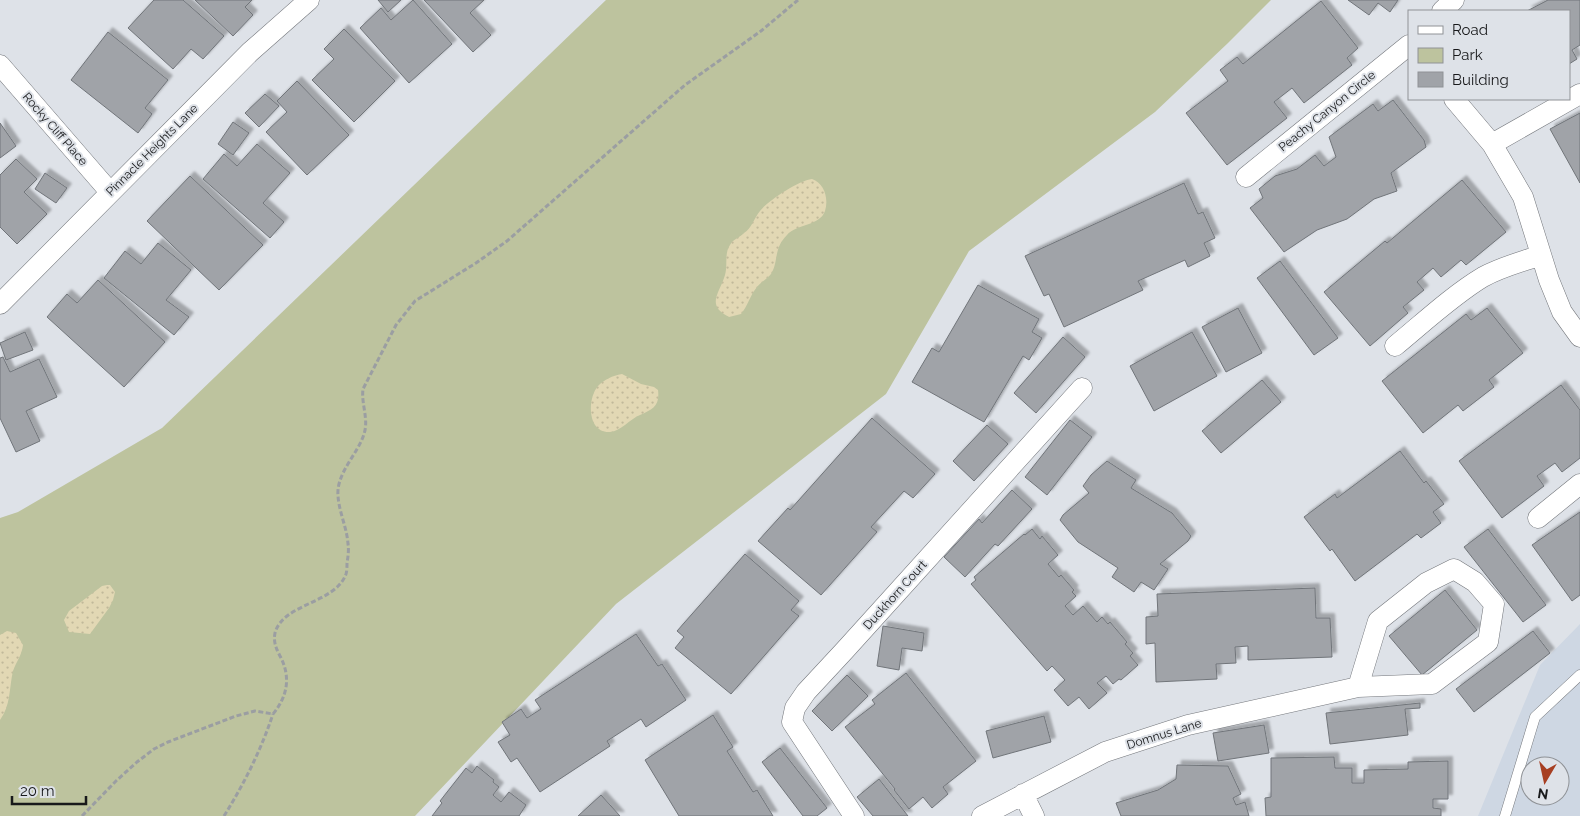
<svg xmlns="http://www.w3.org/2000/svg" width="1580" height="816" viewBox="0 0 1580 816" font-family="Raleway,sans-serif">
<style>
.built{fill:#ced7e3;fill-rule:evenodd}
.green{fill:#bdc39e}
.sand{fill:url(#sand-dots)}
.building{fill:#a0a3a8;stroke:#71757a;filter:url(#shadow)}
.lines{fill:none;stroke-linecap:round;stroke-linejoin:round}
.service-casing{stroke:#74777c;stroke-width:11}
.minor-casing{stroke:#74777c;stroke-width:21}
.path{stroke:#9b9ea2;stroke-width:3;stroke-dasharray:5 2.5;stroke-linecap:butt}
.service{stroke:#fff;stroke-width:10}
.minor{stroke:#fff;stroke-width:20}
.labels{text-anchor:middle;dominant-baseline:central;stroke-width:4;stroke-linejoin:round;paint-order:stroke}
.street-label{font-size:12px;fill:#18191b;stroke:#dee2e8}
</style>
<defs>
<pattern id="sand-dots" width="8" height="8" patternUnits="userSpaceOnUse" patternTransform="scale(1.25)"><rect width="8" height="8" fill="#e2d8b4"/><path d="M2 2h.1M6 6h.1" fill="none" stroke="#c1b99a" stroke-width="1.8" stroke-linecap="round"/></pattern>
<filter id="shadow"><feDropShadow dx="4.5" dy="-4.5" stdDeviation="1" flood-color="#0004"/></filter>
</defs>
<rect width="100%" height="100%" fill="#dee2e8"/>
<path class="built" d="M1580,624v192h-102l62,-151zM1530,766h30v30h-30z"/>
<path class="green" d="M606,0h665l-43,43 -73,69 -186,139 -83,143 -270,210 -201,212h-415v-298l18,-6 144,-84z"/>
<path class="sand" d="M812,179c12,4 17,19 13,32 -5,15 -29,13 -38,24 -14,14 -8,26 -16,39 -4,5 -10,8 -14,13 -7,8 -9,19 -16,27l-12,3c-24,-12 -9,-24 -4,-42 3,-10 -1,-21 5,-30 3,-6 9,-7 14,-12 8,-5 10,-15 16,-22 9,-11 38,-30 52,-32z
M622,374l19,10 13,3 4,3c2,16 -5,19 -18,25 -10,4 -19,16 -30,17 -23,1 -23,-33 -12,-46 7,-7 14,-10 24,-12z
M107,585h3l5,7 -2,8 -4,8 -19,26 -21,-2 -5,-12 5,-9 33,-25z
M7,631l9,2 7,12c-1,10 -7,17 -10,26 -4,17 -2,34 -13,49v-85z"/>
<path class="building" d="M154,0h29l41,36 -21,23 -12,-10 -18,20 -45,-41z
M195,0h57l-7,7 8,8 -20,21z
M378,0h23l-13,12z
M413,0l39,44 -43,39 -49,-55 21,-20 10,12z
M424,0h60l-14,13 21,22 -18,17z
M1348,0h50l-8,12 -12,-9 -9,12z
M1548,0h32v45l-8,5 5,9 -8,5v-53h-42z
M1321,1l37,47 -11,10 5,7 -48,38 -12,-15 -18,14 13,16 -60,47 -41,-52 42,-32 -8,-11 17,-13 6,7z
M344,29l51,52 -41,41 -42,-42 22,-21 -10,-10z
M108,32l60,48 -23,28 7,6 -14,19 -67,-53z
M297,81l52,54 -42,40 -41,-43 21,-20 -10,-11z
M265,94l14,12 -20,21 -14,-14z
M1393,100l31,40 2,7 -35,26 6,18 -23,8 -27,20 -30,11 -33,22 -34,-44 13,-10 -4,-9 16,-13 22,-7 18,-14 9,11 12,-9 -7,-20 44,-33 5,7z
M1580,113v70l-30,-54z
M233,122l16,11 -16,22 -15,-11z
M0,123l16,23 -16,12z
M257,144l33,29 -27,30 21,19 -14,16 -67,-59 21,-25 13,12z
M16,159l21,20 -13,13 23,22 -30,30 -17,-17v-52z
M45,173l22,15 -11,15 -21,-14z
M190,176l73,69 -44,45 -72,-69z
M1462,180l44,52 -40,33 -5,-5 -20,17 -8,-9 -16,14 7,8 -21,17 5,6 -38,33 -46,-54 61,-51 2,2z
M1184,183l14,31 5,-2 12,26 -11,5 6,13 -22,11 -3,-7 -47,21 5,9 -79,37 -15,-33 -5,2 -19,-40z
M158,243l33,27 -25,30 23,17 -15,18 -70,-57 21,-27 16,13z
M1280,261l58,77 -24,17 -57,-77z
M98,280l67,62 -41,45 -77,-70 20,-23 10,9z
M978,285l61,34 -7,13 10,6 -13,22 -6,-4 -39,66 -72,-40 20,-34 7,4z
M1238,308l24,45 -36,19 -24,-45z
M1487,308l36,45 -34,27 5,7 -31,24 -5,-6 -35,28 -41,-52 84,-67 5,6z
M25,332l8,18 -27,10 -6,-17z
M1192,332l25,44 -63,35 -24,-45z
M1063,337l22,20 -49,56 -22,-20z
M3,357l7,15 29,-13 18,38 -31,14 14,30 -24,11 -16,-34v-60z
M1262,380l19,22 -60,51 -19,-22z
M1561,385l19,25v48l-18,14 -7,-9 -18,13 7,10 -42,32 -43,-57z
M872,418l63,56 -22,24 -9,-7 -33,36 6,5 -56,63 -63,-54 30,-33 2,2z
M1070,420l22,17 -45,58 -22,-18z
M987,425l21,19 -34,37 -21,-20z
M1400,451l24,32 2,-2 18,23 -11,8 8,11 -20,15 -4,-4 -62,47 -23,-32 -2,2 -26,-34 31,-23 2,4z
M1107,461l29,19 -5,8 41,25 19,23 -3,5 -28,23 8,5 -14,21 -13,-8 -7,10 -22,-15 6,-9 -40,-26 -18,-22 3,-5 26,-22 -6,-7 8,-11z
M1012,490l20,19 -34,37 -3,-2 -30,33 -21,-20 35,-38 3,4z
M1580,512v83l-8,6 -40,-56z
M1032,529l8,10 2,-3 16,19 -10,9 11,13 2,-2 13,15 -2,2 4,4 -11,10 8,9 10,-9 14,16 5,-5 6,7 2,-2 17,20 -2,2 8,9 -3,3 8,9 -17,15 -2,-1 -6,5 -7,-8 -9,7 10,10 -18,16 -10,-12 -11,9 -14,-16 11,-10 -13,-14 -5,5 -76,-87 5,-4 -2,-3 50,-43 1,1z
M1488,529l58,76 -23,17 -59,-75z
M745,554l54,47 -8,9 8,6 -68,78 -56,-46 9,-11 -7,-6z
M1315,588l1,30h14l2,39 -84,3v-14l-13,1 1,16 -20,1 1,15 -61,3 -1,-39 -9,1v-27l12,-1 -1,-22z
M1445,590l32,40 -55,45 -33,-39z
M883,626l41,7 -2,18 -20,-3 -3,22 -22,-4z
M1533,631l17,22 -76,59 -18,-23z
M636,634l22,32 4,-2 24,36 -40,27 -5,-8 -34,22 3,5 -70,46 -23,-34 -6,4 -13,-20 12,-7 -8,-13 19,-13 6,9 14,-9 -6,-9z
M906,673l70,88 -33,26 5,7 -16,14 -9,-11 -14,12 -15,-19 1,-1 -50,-62 30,-23 -3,-4z
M847,675l21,21 -36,35 -20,-20z
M1420,703v5l-15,1 3,26 -78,9 -4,-31z
M713,715l20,32 -6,4 26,41 4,-2 16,26h-94l-34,-56z
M1044,716l7,26 -58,16 -7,-27z
M1264,725l5,28 -51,8 -5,-28z
M780,748l47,60 -10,8h-14l-41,-54z
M1334,757l1,11h17v15h12v-13l44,-1v-7l40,-1v38h-15v9l8,1v7h-175l-1,-18 6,-1v-39z
M1177,765l51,1 13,28 -8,4 3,7 9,-3 4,14h-128l-5,-13 42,-13 18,-11z
M477,766l17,14 -1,2 6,5 -6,8 8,7 8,-10 17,13 -7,11h-87l10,-13 -2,-2 26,-33 6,5z
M879,779l29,37h-35l-16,-19z
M601,795l19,21h-42z"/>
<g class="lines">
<g class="service-casing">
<path id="service" d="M1505,816l30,-99 45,-42"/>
</g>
<g class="minor-casing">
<path id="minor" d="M1442,11l12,-11
M0,65l110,127
M1454,99l38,45 31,53 26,83 13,32 18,25
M1492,144l88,-50
M1246,177l163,-132
M0,304l250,-252 59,-52
M1395,346c28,-23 58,-51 88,-69 18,-10 38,-15 58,-22
M1538,518l42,-34
M1454,569l21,13 19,22 -6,38 -56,42 -74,3 20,-66 48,-38z
M1023,794l11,22
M854,816l-62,-94 3,-14 11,-16 39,-42 237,-262
M982,816l123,-64 83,-27 170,-38"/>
</g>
<path class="path" d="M82,816l34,-35 21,-19 17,-13 14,-7 68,-26 19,-5 18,3c14,-17 18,-36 8,-56 -4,-8 -8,-15 -6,-25 8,-30 60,-29 71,-59 1,-3 1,-8 1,-11 1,-6 2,-13 1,-19 -1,-16 -9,-32 -10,-48 -2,-23 20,-42 26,-62 5,-15 -3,-30 -1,-45l33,-64 19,-24 61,-38 31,-22 178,-156 76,-54 37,-31
M224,816c20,-32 37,-66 49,-102"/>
<use href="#service" class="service"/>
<use href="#minor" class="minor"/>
</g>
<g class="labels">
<g class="street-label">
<text transform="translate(1327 111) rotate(-39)">Peachy Canyon Circle</text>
<text transform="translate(55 129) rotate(49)">Rocky Cliff Place</text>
<text transform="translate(152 150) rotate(-45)">Pinnacle Heights Lane</text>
<text transform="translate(895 595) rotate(-48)">Duckhorn Court</text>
<text transform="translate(1164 734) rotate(-17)">Domnus Lane</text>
</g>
</g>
<rect x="1408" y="10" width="162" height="90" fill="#dee2e8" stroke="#8f9296"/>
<rect x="1418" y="26" width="25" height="8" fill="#ffffff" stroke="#8f9296"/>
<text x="1452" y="35" font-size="15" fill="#18191b">Road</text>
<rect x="1418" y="48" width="25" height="15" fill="#bdc39e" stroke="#8f9296"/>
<text x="1452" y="60" font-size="15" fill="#18191b">Park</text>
<rect x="1418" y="72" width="25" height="15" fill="#a0a3a8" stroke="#8f9296"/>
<text x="1452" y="85" font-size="15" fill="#18191b">Building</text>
<g transform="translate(1545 781) rotate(189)"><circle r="24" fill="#dee2e8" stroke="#8f9296"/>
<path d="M0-4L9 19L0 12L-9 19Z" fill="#a73f22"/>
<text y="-8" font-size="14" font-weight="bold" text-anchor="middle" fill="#18191b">N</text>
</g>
<path d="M12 796v8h74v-8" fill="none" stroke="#18191b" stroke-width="2.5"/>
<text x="20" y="796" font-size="15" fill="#18191b" stroke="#dee2e8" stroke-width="4" paint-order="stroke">20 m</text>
</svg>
